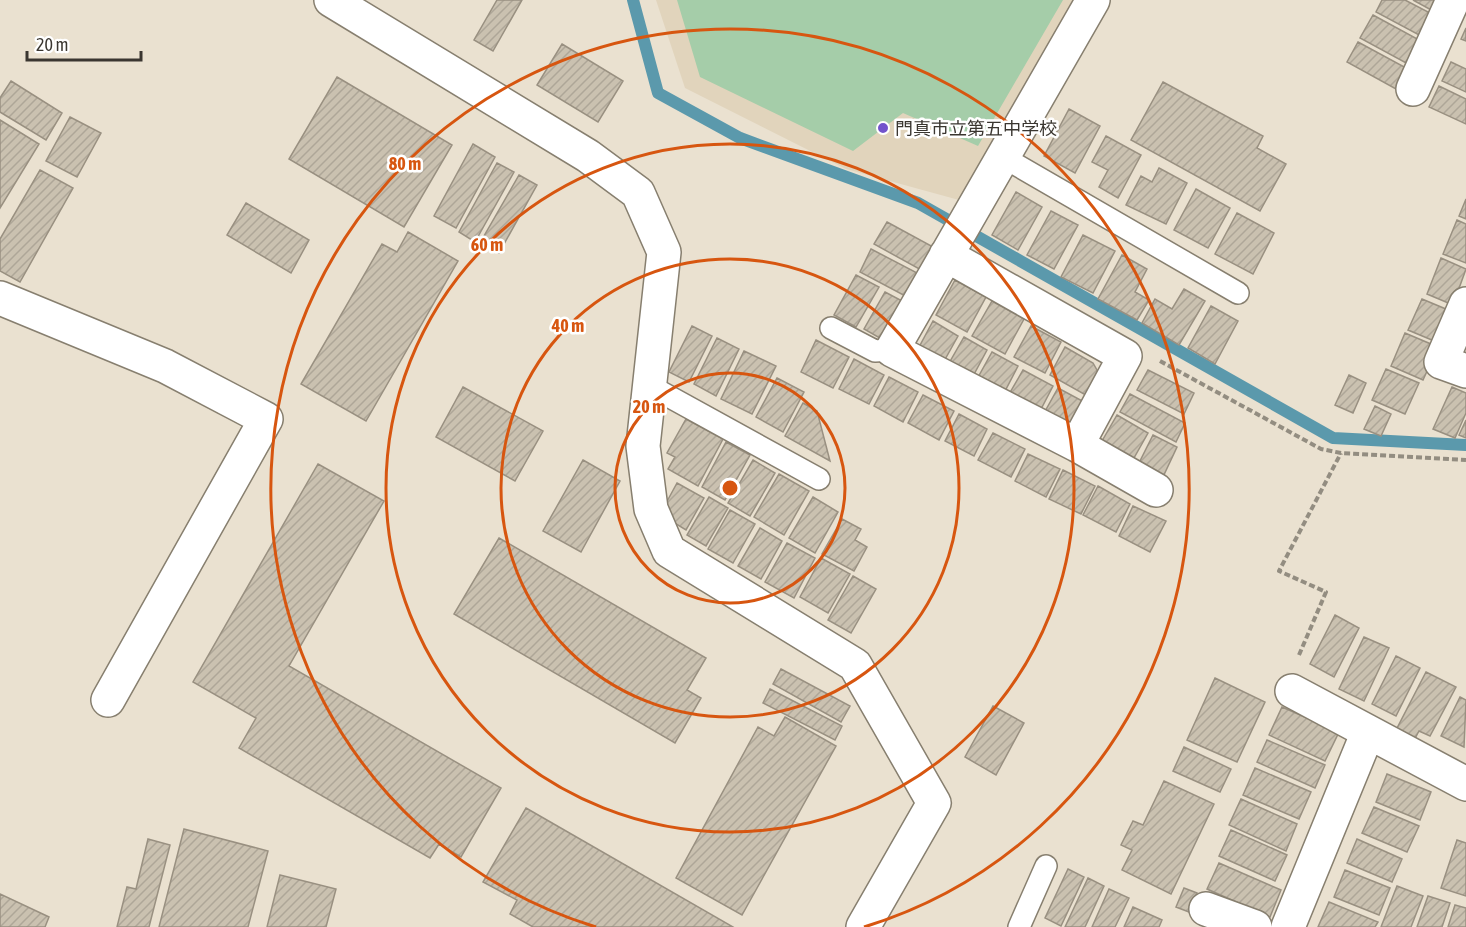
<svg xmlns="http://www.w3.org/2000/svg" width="1466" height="927" viewBox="0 0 1466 927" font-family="'Asap Condensed','Noto Sans JP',sans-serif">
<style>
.built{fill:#e1d4bc}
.green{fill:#a5cda9}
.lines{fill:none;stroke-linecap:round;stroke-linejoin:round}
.stream{stroke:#5b99ac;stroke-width:12}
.building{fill:url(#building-hatch);stroke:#999081;stroke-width:1.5}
.service-casing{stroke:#877f6f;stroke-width:24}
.minor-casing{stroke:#877f6f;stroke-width:36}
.path{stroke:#938d81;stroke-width:4;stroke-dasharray:6 3;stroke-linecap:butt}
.service{stroke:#fff;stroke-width:21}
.minor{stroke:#fff;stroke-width:33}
.ring{fill:none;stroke:#d75610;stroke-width:3}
.poi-dot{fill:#7253cc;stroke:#fff;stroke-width:2}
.labels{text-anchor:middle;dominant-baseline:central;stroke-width:5;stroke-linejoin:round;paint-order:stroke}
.poi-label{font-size:18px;fill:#3a3630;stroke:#fff;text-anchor:start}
.centre{fill:#d75610;stroke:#fff;stroke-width:3}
.ring-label{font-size:18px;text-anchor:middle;font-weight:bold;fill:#d75610;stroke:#fff;stroke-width:5;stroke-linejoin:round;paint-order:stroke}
</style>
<defs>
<pattern id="building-hatch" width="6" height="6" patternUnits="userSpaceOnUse" patternTransform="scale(1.5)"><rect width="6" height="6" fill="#cac1b0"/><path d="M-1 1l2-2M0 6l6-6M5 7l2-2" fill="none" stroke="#aea698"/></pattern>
</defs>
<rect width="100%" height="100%" fill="#eae1d0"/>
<path class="built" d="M656,0h419l-116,200 -113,-31 -161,-81z"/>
<path class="green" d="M677,0h386l-85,146 -75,-33 -50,38 -153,-74z"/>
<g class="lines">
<path class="stream" d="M633,0l25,93 82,45 178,65 415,235 133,7"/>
</g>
<path class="building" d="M497,0h25l-29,51 -19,-11z
M1382,0h23l27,14 -11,22 -45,-24z
M1413,0h26l-6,11z
M1373,15l48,26 -13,23 -48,-26z
M1466,28v13l-5,-2z
M1358,42l50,27 -12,20 -49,-27z
M562,44l61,37 -25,41 -61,-37z
M1451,62l15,7v23l-24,-11z
M337,77l115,68 -48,82 -115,-68z
M11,81l51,32 -16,27 -46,-28v-14z
M1163,82l100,54 -6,12 29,16 -26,47 -129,-71z
M1439,86l27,13v25l-37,-17z
M1069,109l31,17 -25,47 -31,-17z
M70,117l31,16 -24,44 -31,-16z
M0,120l39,24 -39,64z
M1106,136l35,19 -23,43 -19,-11 9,-17 -16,-8z
M473,144l22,13 -39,71 -22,-12z
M497,163l17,9 -39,70 -16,-10z
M1159,168l28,15 -21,41 -40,-19 15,-29 11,6z
M40,170l33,18 -53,94 -20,-11v-32z
M519,175l18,10 -38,68 -19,-10z
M1196,189l34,19 -22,40 -34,-18z
M1016,192l26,15 -24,43 -26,-15z
M1466,199v20l-7,-3z
M246,203l63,37 -18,33 -64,-38z
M1051,211l27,14 -24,44 -27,-14z
M1237,213l37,20 -21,41 -38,-20z
M1457,220l9,4v39l-23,-9z
M887,222l48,26 -12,23 -49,-27z
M408,232l50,29 -92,160 -65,-37 81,-140 15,8z
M1083,235l32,16 -22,42 -32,-16z
M871,249l50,26 -12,23 -49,-26z
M1122,255l25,14 -12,23 14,8 -12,20 -39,-21z
M1441,258l25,11 -13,36 -26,-11z
M856,275l23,12 -23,40 -22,-12z
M955,280l31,17 -19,35 -31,-17z
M1184,289l21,12 -26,44 -37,-22 13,-24 17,10z
M885,292l21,11 -21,38 -21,-12z
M1422,299l31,13 -14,31 -31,-13z
M992,301l32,18 -19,35 -33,-18z
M1211,306l27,15 -23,43 -27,-16z
M933,321l25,15 -15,27 -25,-14z
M692,326l20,10 -23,46 -20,-10z
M1031,326l30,16 -16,31 -31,-16z
M1405,333l33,14 -15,33 -32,-14z
M964,337l23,13 -15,28 -24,-13z
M717,338l22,11 -23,47 -22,-12z
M816,340l33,17 -16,31 -32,-16z
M1065,347l28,16 9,16 -11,19 -41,-23z
M744,351l32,15 -24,48 -31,-15z
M992,352l26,14 -15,29 -27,-14z
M854,359l30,16 -15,29 -30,-15z
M1386,369l33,14 -14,31 -33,-14z
M1023,370l30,16 -14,27 -31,-17z
M1148,370l46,23 -10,21 -47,-24z
M1349,375l17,8 -13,30 -18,-8z
M889,377l29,15 -15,30 -29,-16z
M777,378l27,14 -21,40 -27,-15z
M463,387l80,44 -28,50 -79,-44z
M1452,387l14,6v20l-11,25 -22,-9z
M1058,388l30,16 -14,27 -31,-16z
M1130,394l55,29 -9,19 -56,-30z
M923,395l31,16 -15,29 -31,-17z
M803,403l14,8 13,50 -45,-25z
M1375,406l16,8 -10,22 -17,-7z
M959,414l28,15 -13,27 -29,-15z
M1117,415l31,18 -18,32 -32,-17z
M686,419l37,20 -25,47 -30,-17 7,-12 -8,-4z
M1466,420v18l-7,-3z
M993,433l32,16 -14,28 -33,-17z
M1153,435l24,12 -15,32 -25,-12z
M726,442l24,13 -25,45 -23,-13z
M1028,454l32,15 -14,28 -31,-16z
M583,460l37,21 -39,71 -38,-21z
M753,460l22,13 -25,43 -22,-13z
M318,464l66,37 -95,165 212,122 -40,69 -22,-13 -9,14 -191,-110 17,-30 -63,-36z
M1063,470l32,16 -14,28 -32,-15z
M779,474l30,17 -25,44 -30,-18z
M677,483l27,15 -18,32 -18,-11 -3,-14z
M1098,486l32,18 -14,28 -33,-17z
M709,497l19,11 -22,38 -19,-11z
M813,497l25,15 -23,41 -26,-15z
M1133,506l33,15 -16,31 -31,-16z
M730,510l25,14 -22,39 -25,-14z
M842,519l19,10 -6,11 12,7 -13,24 -32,-17z
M760,528l22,13 -21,38 -23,-13z
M499,538l207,120 -19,32 14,8 -26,45 -221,-129z
M787,543l28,15 -21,40 -29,-16z
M821,558l29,16 -22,39 -28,-16z
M853,576l23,13 -25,44 -23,-13z
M1335,615l24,13 -25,49 -24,-13z
M1364,637l25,11 -25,53 -25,-12z
M1396,656l24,12 -24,48 -24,-12z
M781,669l69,37 -9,16 -68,-38z
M1426,672l30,15 -26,49 -11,-5 -7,13 -18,-10z
M1215,678l50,24 -28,60 -50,-22z
M770,689l72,37 -7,14 -72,-37z
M1460,697l6,3 -2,47 -23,-11z
M993,706l31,17 -28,52 -31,-18z
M1282,707l57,25 -14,29 -56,-26z
M785,717l51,29 -94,169 -66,-37 82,-151 16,9z
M1267,740l58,25 -10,23 -58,-26z
M1184,747l47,22 -11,23 -47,-21z
M1255,768l56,24 -12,27 -56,-24z
M1387,774l44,18 -11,28 -44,-18z
M1164,781l50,23 -43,90 -49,-24 10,-20 -11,-5 12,-24 10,4z
M1241,799l56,25 -11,27 -57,-26z
M1374,807l45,19 -12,26 -45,-19z
M526,808l207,119h-200l-23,-13 7,-14 -34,-18z
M184,829l84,22 -20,76h-89z
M1231,830l56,25 -12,26 -56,-25z
M148,839l22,6 -21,82h-32l10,-40 9,2z
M1357,839l45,20 -10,23 -45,-19z
M1457,840l9,3v53l-25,-8z
M1219,863l62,27 -11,27 -63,-28z
M1068,869l16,8 -23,49 -16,-8z
M1345,870l45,18 -11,27 -45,-18z
M280,875l56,14 -10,38h-59z
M1088,878l16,8 -19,41h-20z
M1397,886l26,10 -12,31h-30z
M1184,888l13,5 -8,19 -13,-5z
M1109,889l20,9 -14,29h-23z
M0,894l49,23 -4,10h-45z
M1428,896l22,7 -8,24h-25z
M1329,902l49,20 -3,5h-57z
M1455,905l11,3v19h-18z
M1133,907l29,13 -3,7h-35z"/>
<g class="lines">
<g class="service-casing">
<path id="service" d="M1003,157l235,136
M831,328l44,23 17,-1
M650,386l169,93
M1019,927l27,-61"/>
</g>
<g class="minor-casing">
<path id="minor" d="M331,0l257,156 50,37 26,59 -21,194 8,63 18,42 186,114 79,138 -71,124
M1093,0l-201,350 185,95 79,45
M1413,89l40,-89
M946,255l179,101 -48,89
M0,298l165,68 101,53 -158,281
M1466,304l-25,58 25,9
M1292,691l174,93
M1206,909l49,18
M1288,927l80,-195"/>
</g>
<path class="path" d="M1160,361l161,88 20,4 125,7
M1299,655l27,-63 -47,-21 62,-118"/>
<use href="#service" class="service"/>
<use href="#minor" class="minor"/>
</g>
<g class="ring">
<circle cx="730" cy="488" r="115"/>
<circle cx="730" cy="488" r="229"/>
<circle cx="730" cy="488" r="344"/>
<path d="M596 927A459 459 0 1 1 864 927"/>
</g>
<circle class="poi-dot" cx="883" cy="128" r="6"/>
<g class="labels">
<g class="poi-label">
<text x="895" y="128">門真市立第五中学校</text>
</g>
</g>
<circle cx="730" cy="488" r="9" class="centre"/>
<g class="ring-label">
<text x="405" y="170">80 m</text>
<text x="487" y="251">60 m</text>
<text x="568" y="332">40 m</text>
<text x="649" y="413">20 m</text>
</g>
<path d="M27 51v9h114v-9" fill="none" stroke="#3a3630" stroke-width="3"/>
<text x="36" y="51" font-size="18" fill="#3a3630" stroke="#ffffff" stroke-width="4.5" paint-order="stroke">20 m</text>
</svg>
